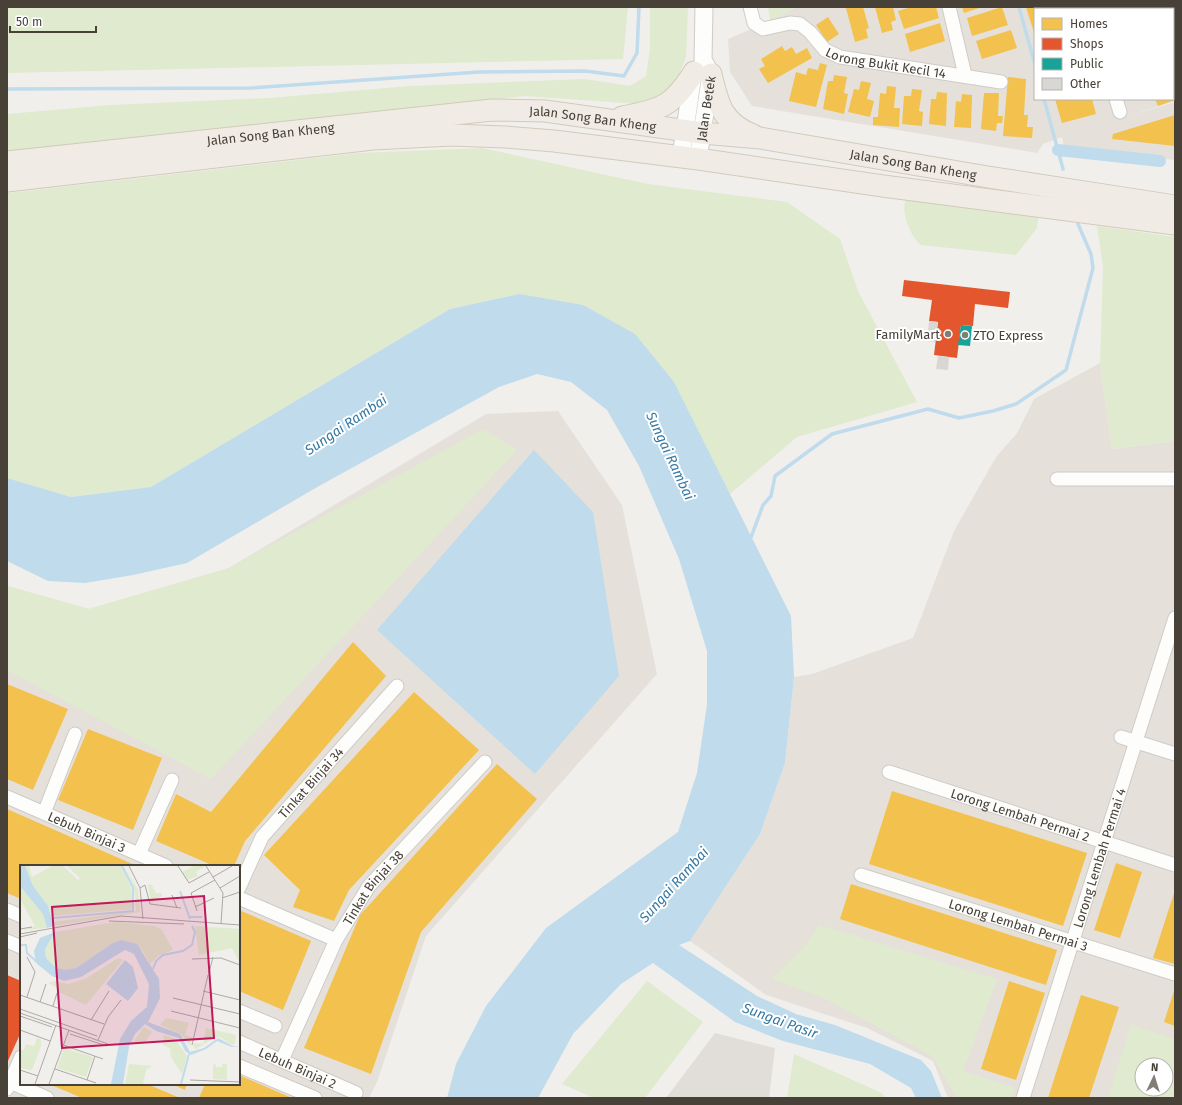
<svg xmlns="http://www.w3.org/2000/svg" width="1182" height="1105" viewBox="0 0 1182 1105" font-family="'Fira Sans',sans-serif">
<style>
.residential{fill:#e5e1da;fill-rule:evenodd}
.industrial{fill:#e1deda}
.green{fill:#dfeace;fill-rule:evenodd}
.water{fill:#bfdbec}
.homes{fill:#f2c14e}
.shops{fill:#e4572e}
.public{fill:#17a398}
.lines{fill:none;stroke-linecap:round;stroke-linejoin:round}
.stream{stroke:#bfdbec;stroke-width:3.5}
.canal{stroke:#bfdbec;stroke-width:12}
.building{fill:#d9d7d3}
.minor-casing{stroke:#cecbc8;stroke-width:15}
.tertiary-casing{stroke:#cecbc8;stroke-width:19}
.primary-casing{stroke:#d2caba;stroke-width:23}
.minor{stroke:#fdfdfc;stroke-width:13}
.tertiary{stroke:#fdfdfc;stroke-width:17}
.primary{stroke:#f0ece5;stroke-width:21}
.poi-dot{fill:#827e77;stroke:#fff;stroke-width:1.5}
.labels{text-anchor:middle;dominant-baseline:central;stroke-width:4;stroke-linejoin:round;paint-order:stroke}
.street-label{font-size:13px;fill:#474138;stroke:#fff}
.poi-label{font-size:13px;fill:#474138;stroke:#fff;text-anchor:end}
.water-label{font-size:14px;font-style:italic;fill:#367aa4;stroke:#fff}
.inset-river{fill:none;stroke:#bfdbec;stroke-width:2}
.inset-road{fill:none;stroke:#ada9a4;stroke-width:1}
.view{fill:#c2185b;fill-opacity:0.15;stroke:#c2185b;stroke-width:2}
.inset-edge{fill:none;stroke:#474138;stroke-width:2}
</style>
<rect width="100%" height="100%" fill="#f1efec"/>
<path class="residential" d="M796,7h379v94l-50,16 50,-15v58l-111,-12 -2,-11 -19,7 -6,9 -285,-47 -22,-34 -2,-33 42,-18zM1035,9h138v90h-138z
M1100,363l12,86 63,-8v657h-227l-15,-37 -66,-33 -101,-33 -76,-54 70,-107 25,-71 9,-86 18,-3 101,-36 41,-107 42,-74 21,-24 17,-34zM1142,1065h24v24h-24z
M558,411l64,94 35,169 -231,262 -49,146 -8,16h-362v-512l82,23 140,-41 257,-154zM21,866h218v218h-218z"/>
<path class="industrial" d="M715,1033l60,15 -6,50h-103z"/>
<path class="green" d="M7,7h621l-5,52 -616,14z
M650,7h38l-2,50 -12,31 -12,9 -25,7 -112,-8 -174,21 -344,35v-38l103,-9 159,-7 141,-12 175,-7 45,7 16,-10 4,-27z
M768,7h28l-26,14z
M482,148l166,36 139,18 53,37 18,52 59,111 -120,35 -67,57 -56,-112 -155,-88 -69,15 -299,178 -80,10 -64,-19 1,-285 350,-40z
M906,200l133,14 -2,14 -21,27 -95,-10c-10,-7 -21,-34 -15,-45z
M1097,226l78,11v204l-63,8 -12,-86 3,-96z
M483,429l34,21 -306,329 -204,-109v-84l82,23 140,-41z
M819,925l178,54 -34,92 52,17 -4,10h-54l-25,-42 -108,-58 -52,-19 34,-34z
M647,981l56,41 -58,76h-51l-32,-14z
M1131,1025l44,14v59h-67zM1142,1065h24v24h-24z
M794,1054l88,39 4,5h-99z"/>
<path class="water" d="M519,294l64,11 52,29 39,48 117,234 3,61 -9,86 -25,71 -70,107 -11,4 78,51 39,18 39,11 86,35 10,11 11,27h-26l-5,-10 -41,-24 -87,-23 -48,-19 -82,-59 -32,21 -48,50 -35,64h-91l9,-34 30,-58 60,-78 132,-96 19,-59 10,-69v-53l-28,-92 -40,-93 -32,-56 -36,-28 -34,-8 -38,13 -180,99 -132,77 -54,12 -48,8 -37,-2 -41,-20v-83l64,19 80,-10 299,-178z
M534,450l59,62 26,164 -84,98 -158,-144z"/>
<path class="homes" d="M850,7h13l6,21 -3,1 2,9 -13,4 -9,-34z
M875,7h18l3,13 -5,2 2,8 -11,3z
M911,7h25l3,11 -35,11 -6,-18z
M962,7h20l-18,6z
M1002,7l6,18 -36,11 -5,-18z
M1026,7h49v2h-40v27z
M1145,7h28l2,4v11l-2,1v-14h-27z
M828,17l11,17 -12,8 -11,-17z
M940,23l5,18 -35,11 -5,-18z
M1011,30l6,18 -35,11 -6,-18z
M782,46l3,5 7,-4 4,7 11,-6 5,10 -44,25 -9,-14 6,-3 -4,-7z
M820,63l7,2 -11,42 -27,-6 7,-29 10,3 2,-7 10,2z
M1175,67v33l-17,6 -3,-7h18v-31z
M834,75l13,2 -3,16 4,1 -4,20 -21,-5 5,-28h5z
M1008,77l18,2 -2,36h4l-1,12h6l-1,11 -29,-2z
M861,81l10,2 -4,16 7,2 -4,16 -22,-5 6,-23 5,1z
M887,86l9,1 -2,21h6l-1,19 -26,-2v-8h5l2,-24 6,1z
M912,89l10,1 -3,21 4,1 -1,14 -20,-2 2,-28h7z
M937,92l10,1 -1,33 -17,-2 2,-25h5z
M984,93h15l-1,23h5l-1,7h-5l-1,8 -15,-2z
M962,94l10,1 -1,33 -17,-1 2,-26 5,1z
M1055,99h37l4,15 -34,9z
M1175,115v31l-63,-7 1,-5z
M353,642l33,34 -141,165 -11,25h-20l-58,-25 20,-47 35,18z
M7,684l61,25 -35,81 -26,-11z
M414,692l65,58 -130,140 -15,31 -41,-14 7,-17 -36,-35z
M88,729l74,29 -29,72 -75,-30z
M497,764l40,35 -116,133 -50,142 -67,-26 56,-133z
M892,791l195,62 -24,73 -194,-62z
M7,809l130,57h-116v33l-14,-6z
M1116,863l26,9 -22,66 -26,-8z
M851,884l206,66 -11,35 -206,-66z
M1175,890v74l-22,-6z
M239,910l72,31 -28,69 -44,-19z
M1009,981l36,12 -29,87 -35,-11z
M1175,988v38l-11,-4z
M1081,995l38,12 -30,91h-41z
M239,1075l53,23h-93l6,-14h34z
M49,1084h98l33,14h-98z
M172,1084h15l-2,6z"/>
<path class="shops" d="M904,280l106,12 -2,16 -33,-4 -2,22 -12,-1 -4,33 -23,-3 4,-33 -9,-1 3,-21 -30,-4z
M7,975l14,6v51l-14,31z"/>
<path class="public" d="M961,325l11,1 -2,20 -12,-1z"/>
<g class="lines">
<path class="stream" d="M1019,7l16,58
M7,89l244,-1 228,-16 106,-1 39,5 13,-23 2,-46
M1044,99l19,70
M750,540l13,-35 8,-9 4,-20 57,-42 96,-25 31,9 34,-7 23,-7 50,-34 27,-102 -2,-14 -13,-30"/>
<path class="canal" d="M1058,150l102,11"/>
</g>
<path class="building" d="M929,321l9,1 -3,20 -8,-1z
M938,356l11,1 -1,13 -12,-1z"/>
<g class="lines">
<g class="minor-casing">
<g id="minor">
<path id="s1" d="M750,7l4,16 9,6 27,-6 10,1 10,8 15,18 15,7 161,25"/>
<path d="M949,7l16,68"/>
<path d="M1090,7v2"/>
<path d="M1173,53l2,-1"/>
<path d="M1116,99l4,13"/>
<path d="M1057,479h118"/>
<path d="M1121,737l54,17"/>
<path id="s2" d="M889,772l286,93"/>
<path id="s3" d="M7,797l159,69"/>
<path d="M44,813l31,-79"/>
<path d="M139,854l33,-74"/>
<path id="s4" d="M861,875l314,99"/>
<path id="s5" d="M239,888l23,-51 135,-151"/>
<path d="M239,898l97,42"/>
<path d="M7,910l14,6"/>
<path d="M7,941l14,6"/>
<path d="M239,1011l36,15"/>
<path id="s6" d="M239,1042l117,51"/>
<path id="s7" d="M282,1060l54,-120 33,-54 116,-124"/>
<path d="M239,1066l76,32"/>
<path d="M10,1082l37,16"/>
<path d="M7,1089l14,-32"/>
<path id="s8" d="M1023,1098l152,-480"/>
</g>
</g>
<g class="tertiary-casing">
<g id="tertiary">
<path d="M681,157l12,-83"/>
<path id="s9" d="M698,159l13,-85 -8,-14 1,-53"/>
</g>
</g>
<g class="primary-casing">
<g id="primary">
<path d="M711,74c7,30 11,49 42,61"/>
<path d="M622,117c39,-7 51,-11 72,-45"/>
<path id="s10" d="M7,162l485,-52 53,1 157,22 58,5 228,39 187,29"/>
<path d="M7,181l366,-42 79,-4 53,2 49,4 144,18 185,27 292,38"/>
</g>
</g>
<use href="#minor" class="minor"/>
<use href="#tertiary" class="tertiary"/>
<use href="#primary" class="primary"/>
</g>
<g class="poi-dot">
<circle cx="948" cy="334" r="4"/>
<circle cx="965" cy="335" r="4"/>
</g>
<g class="labels">
<g class="street-label">
<text stroke="none"><textPath href="#s1" startOffset="164">Lorong Bukit Kecil 14</textPath></text>
<text stroke="none"><textPath href="#s9" startOffset="51">Jalan Betek</textPath></text>
<text stroke="none"><textPath href="#s10" startOffset="589">Jalan Song Ban Kheng</textPath></text>
<text stroke="none"><textPath href="#s10" startOffset="265">Jalan Song Ban Kheng</textPath></text>
<text stroke="none"><textPath href="#s10" startOffset="913">Jalan Song Ban Kheng</textPath></text>
<text stroke="none"><textPath href="#s5" startOffset="129">Tinkat Binjai 34</textPath></text>
<text stroke="none"><textPath href="#s2" startOffset="138">Lorong Lembah Permai 2</textPath></text>
<text stroke="none"><textPath href="#s3" startOffset="87">Lebuh Binjai 3</textPath></text>
<text stroke="none"><textPath href="#s8" startOffset="252">Lorong Lembah Permai 4</textPath></text>
<text stroke="none"><textPath href="#s7" startOffset="196">Tinkat Binjai 38</textPath></text>
<text stroke="none"><textPath href="#s4" startOffset="165">Lorong Lembah Permai 3</textPath></text>
<text stroke="none"><textPath href="#s6" startOffset="64">Lebuh Binjai 2</textPath></text>
</g>
<g class="poi-label">
<text x="940" y="334">FamilyMart</text>
<text x="973" y="335" text-anchor="start">ZTO Express</text>
</g>
<g class="water-label">
<text transform="translate(346 425) rotate(-34)">Sungai Rambai</text>
<text transform="translate(670 456) rotate(65)">Sungai Rambai</text>
<text transform="translate(674 885) rotate(-48)">Sungai Rambai</text>
<text transform="translate(780 1021) rotate(20)">Sungai Pasir</text>
</g>
</g>
<g transform="translate(20 865)">
<rect width="220" height="220" fill="#f1efec"/>
<path d="M5,1h4l3,11 20,-11h11l15,14 2,-2 -13,-12h54l10,20 2,23 -81,7 -4,-10 -15,-20zM104,1l14,24 2,22 -86,14 -1,-4 83,-11 -2,-25zM174,1h11l-9,6 2,4 -11,4 -5,-8zM0,18l23,31 4,14 -26,2 14,-4 -15,-27zM131,19l5,9h6v3l-11,7 -3,-18zM95,57l40,4 7,4 11,20 -15,6 -8,8 -8,-14 -29,-7 -37,25 -10,2 -10,-2 -10,-10 -1,-9 10,-17zM175,61l45,3v34l-8,-15 -33,7zM98,93l5,2 -37,45 -27,-13 -1,-4 -10,-5 6,-2 15,3 18,-6zM146,153l23,5 -4,12 7,2 -2,9 -9,-12 -21,-9zM124,162l8,5 -9,12 -9,-3zM186,163l30,7 -1,8 -2,2 -14,-8 -5,1 -18,11 -3,-3 1,-3 9,1zM144,170l11,4 12,17 -5,18 -11,-17 -1,-9 -7,-3zM17,173l4,2v6l-9,24 -12,-2v-19l4,1 2,-6 8,2zM44,183l29,9 -7,20 -29,-9zM109,199l23,2 -6,4 -3,14h-18zM196,199v3h6v-3h5v16l-14,-1v-14z" fill="#dfeace"/>
<path d="M0,1h5l8,20 15,20 6,20 -7,2 -4,-14 -22,-27zM35,67l-10,17 1,9 10,10 10,2 10,-2 37,-25 8,-3 16,4 22,35 1,19 -12,24 32,12 10,18 14,-4 14,-10 15,8h7l-8,1 -15,-6 -11,8 -15,6 -6,-4 -6,-13 -23,-7 -11,-7 -10,10 -6,13 -6,37h-12l9,-45 11,-18 16,-14 2,-23 -15,-30 -9,-4 -44,27 -17,4 -12,-5 -16,-13 -2,-12 6,-13zM105,95l8,7 5,21 -10,13 -22,-17z" fill="#bfdbec"/>
<path class="inset-river" d="M160,26l10,28M169,52h13M33,53l80,-7v-24l-11,-21M0,80h6l1,8 10,9M133,104l3,-8 7,-6 20,-4 9,-6 3,-13 -3,-6M161,219l8,-30"/>
<path class="inset-road" d="M109,1l11,22 3,31M158,1l11,17 20,-11M186,1l17,27 -2,31M193,12l19,-11M120,23l5,-3 5,19 31,4M200,23l20,-12M152,30l5,13M202,33l18,-6M175,42l19,-9M177,46l-6,-18 24,-13M89,56l75,3M0,64l12,-2M0,69l101,-18 119,9M0,72l17,-4M7,92l8,15 -8,25M172,94l29,-1 19,7M189,108l4,-16M183,126l37,9M0,130l84,29M153,133l67,16M20,137l6,-18M33,141l4,-13M0,144l77,27M151,146l69,17M0,148l88,31M0,151l32,11M71,155l18,-29M0,165l30,11M50,169l37,12M78,175l10,-23 13,-17M43,180l40,14M172,180l16,-70M35,204l41,14M0,205l18,6M67,215l8,-24M170,215l50,2M15,219l21,-59M29,219l20,-54"/>
<path class="view" d="M184,31l10,142 -152,10 -10,-141z"/>
<rect width="220" height="220" class="inset-edge"/>
</g>
<rect width="1182" height="1105" fill="none" stroke="#474138" stroke-width="16"/>
<rect x="1034" y="8" width="140" height="92" fill="#ffffff" stroke="#b5b3af"/>
<rect x="1042" y="18" width="20" height="12" fill="#f2c14e" stroke="#b5b3af"/>
<text x="1070" y="28" font-size="12" fill="#474138">Homes</text>
<rect x="1042" y="38" width="20" height="12" fill="#e4572e" stroke="#b5b3af"/>
<text x="1070" y="48" font-size="12" fill="#474138">Shops</text>
<rect x="1042" y="58" width="20" height="12" fill="#17a398" stroke="#b5b3af"/>
<text x="1070" y="68" font-size="12" fill="#474138">Public</text>
<rect x="1042" y="78" width="20" height="12" fill="#d9d7d3" stroke="#b5b3af"/>
<text x="1070" y="88" font-size="12" fill="#474138">Other</text>
<g transform="translate(1154 1077) rotate(4)"><circle r="19" fill="#ffffff" stroke="#b5b3af"/>
<path d="M0-3L7 15L0 10L-7 15Z" fill="#827e77"/>
<text y="-6" font-size="11" font-weight="bold" text-anchor="middle" fill="#474138">N</text>
</g>
<path d="M10 26v6h86v-6" fill="none" stroke="#474138" stroke-width="2"/>
<text x="16" y="26" font-size="12" fill="#474138" stroke="#ffffff" stroke-width="3" paint-order="stroke">50 m</text>
</svg>
